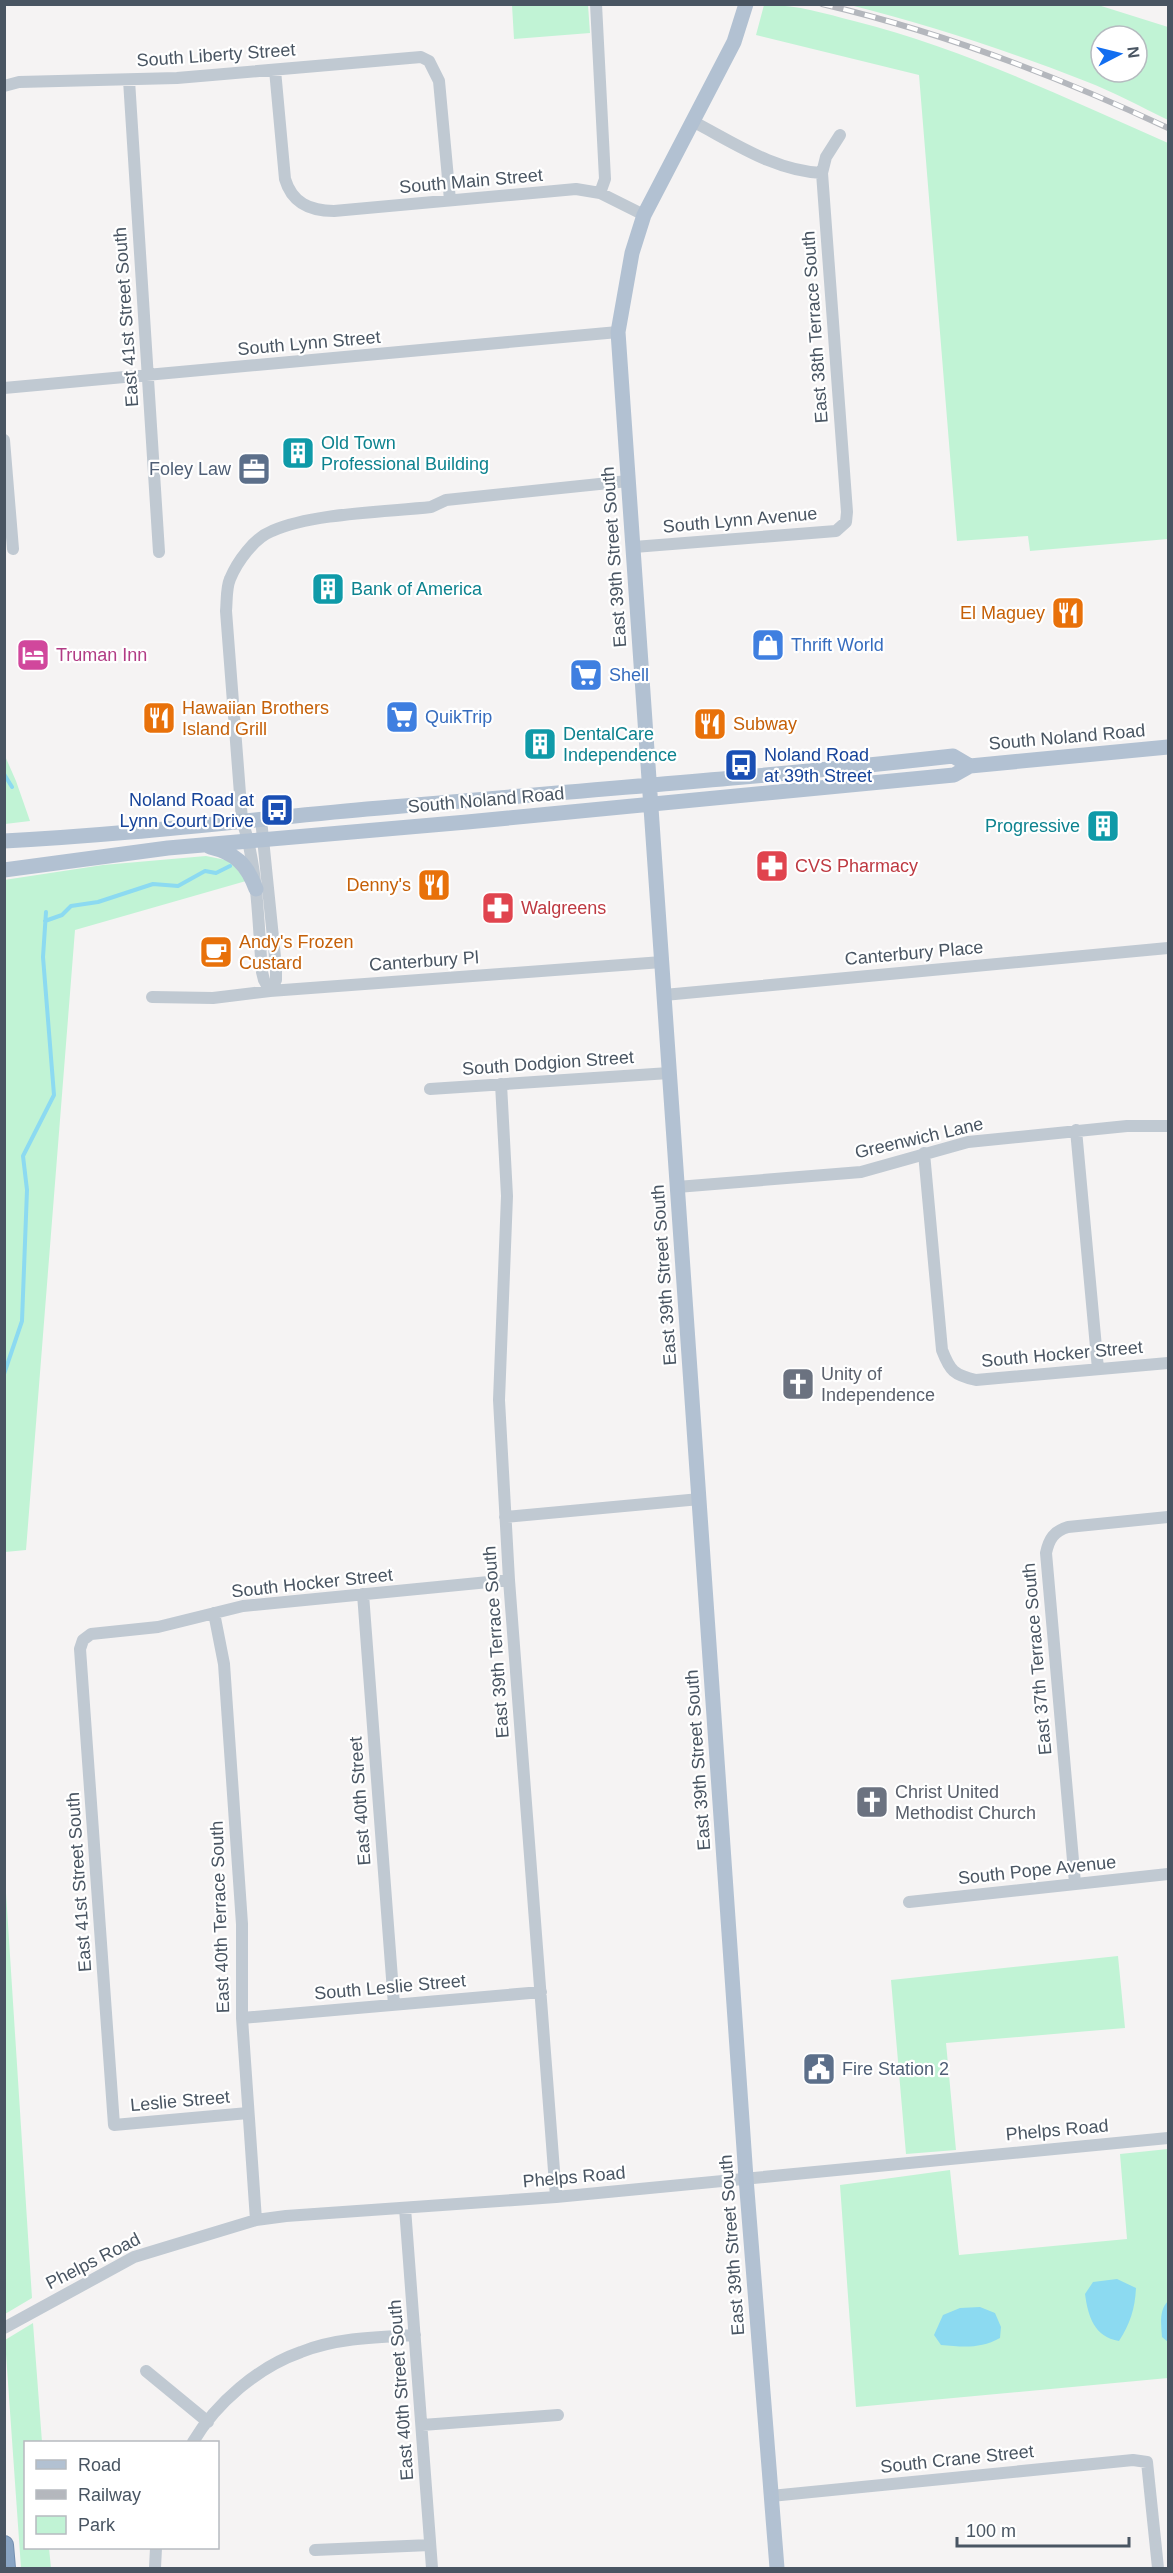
<svg xmlns="http://www.w3.org/2000/svg" width="1173" height="2573" viewBox="0 0 1173 2573" font-family="Arial,sans-serif">
<style>
.green{fill:#c1f3d5;fill-rule:evenodd}
.water{fill:#8cdaf1}
.lines{fill:none;stroke-linecap:round;stroke-linejoin:round}
.stream{stroke:#8cdaf1;stroke-width:4}
.highway-casing{stroke:#748faf;stroke-width:20}
.minor{stroke:#c0c9d2;stroke-width:12}
.major{stroke:#b2c1d2;stroke-width:15}
.highway{stroke:#89a4c3;stroke-width:18}
.rail-casing{stroke:#b4b7bd;stroke-width:6}
.rail{stroke:#fff;stroke-width:4;stroke-dasharray:11;stroke-linecap:butt}
.labels{text-anchor:middle;dominant-baseline:central;stroke-width:4.5;stroke-linejoin:round;paint-order:stroke}
.street-label{font-size:18px;fill:#495562;stroke:#fff}
.culture-label{font-size:18px;fill:#0d838f;stroke:#fff;text-anchor:start}
.service-label{font-size:18px;fill:#4e5e75;stroke:#fff;text-anchor:end}
.food-label{font-size:18px;fill:#c56008;stroke:#fff;text-anchor:start}
.shop-label{font-size:18px;fill:#366cbe;stroke:#fff;text-anchor:start}
.hotel-label{font-size:18px;fill:#b23c85;stroke:#fff;text-anchor:start}
.transit-label{font-size:18px;fill:#164399;stroke:#fff;text-anchor:start}
.health-label{font-size:18px;fill:#be3a42;stroke:#fff;text-anchor:start}
.worship-label{font-size:18px;fill:#5b616d;stroke:#fff;text-anchor:start}
</style>
<rect width="100%" height="100%" fill="#f5f3f3"/>
<path class="green" d="M512,5h76l2,28 -76,6z
M764,5c31,-1 59,8 90,16 108,27 212,77 314,122v396l-138,12 -2,-15 -71,5 -38,-466 -163,-40z
M850,5h248l70,22v93c-27,-13 -54,-28 -83,-39 -76,-30 -155,-56 -235,-76zM1101,36h36v36h-36z
M5,756l11,25 14,40 -25,3z
M206,856l25,5 15,20 -171,49 -49,620 -21,2 -1,-672 99,-15z
M4,1862l28,436 -27,16h-1z
M1118,1956l7,72 -179,15 10,107 -50,4 -15,-174z
M1168,2149v229l-312,29 -16,-222 110,-15 9,85 168,-16 -7,-85z
M33,2323l9,119h-16v106h23l2,20h-30l-16,-228z"/>
<path class="water" d="M1117,2279l19,9c-1,21 -6,36 -17,53 -25,-4 -31,-25 -34,-47l8,-12z
M1168,2301v41l-6,-5c-1,-13 -3,-27 6,-36z
M980,2307l15,6 6,14 -1,11c-20,11 -37,9 -59,7l-7,-10 9,-20 17,-7z"/>
<g class="lines">
<path class="stream" d="M4,774l8,13
M45,921l17,-6 9,-9 27,-4 55,-18 25,2 27,-15 11,2 14,-7
M4,1374l18,-53 5,-131 -4,-34 31,-61 -11,-138 3,-45"/>
<g class="highway-casing">
<path id="highway" d="M4,2545l2,23"/>
</g>
<path class="minor" d="M596,4l9,175 -5,14
M275,70l10,109c7,24 25,32 49,32l242,-22 24,4 44,22
M129,80l30,472
M4,86l15,-4 158,-4 244,-21 8,4 10,20 11,119
M692,121c41,21 82,50 130,52
M4,388l614,-56
M4,440l9,109
M634,547l202,-16 10,-9 1,-10 -25,-339 4,-16 14,-22
M261,819l15,148v13l-6,11 -6,-11 -2,-8c-4,-51 -4,-104 -20,-152l-16,-209c1,-10 0,-23 4,-32 7,-17 24,-41 42,-48 41,-18 113,-19 159,-24l15,-7 182,-19
M664,995l504,-47
M152,997l61,1 57,-7 392,-29
M501,1084l6,112 -8,204 10,180 47,617
M430,1089l239,-16
M1076,1130l22,239
M924,1153l18,197c8,21 12,25 34,30l192,-17
M677,1187l184,-15 107,-30 159,-16h41
M505,1517l195,-18
M363,1594l31,411
M214,1613l10,51 18,260v94l14,202
M1075,1883l-29,-330c3,-14 8,-22 22,-26l100,-10
M909,1902l259,-28
M242,2018l299,-26
M248,2113l-134,12 -34,-476 3,-9 8,-6 67,-7 85,-21 266,-26
M405,2208l27,360
M4,2328l130,-71 122,-37 30,-4 270,-19 612,-59
M146,2371l62,51
M422,2425l136,-10
M193,2442c23,-39 65,-75 108,-90 35,-14 76,-15 114,-17
M771,2496l362,-36 14,2 11,106
M315,2550l115,-5
M155,2568l1,-20"/>
<path class="major" d="M746,4l-12,38 -90,173 -12,38 -14,79 128,1846 31,390
M4,841c122,-6 242,-21 363,-32 195,-17 391,-31 586,-53l17,10
M210,847c25,6 37,17 46,42
M4,870l164,-22 299,-26 487,-47 16,-9 198,-19"/>
<use href="#highway" class="highway"/>
<g class="rail-casing">
<path id="rail" d="M822,4c120,28 235,72 346,124"/>
</g>
<use href="#rail" class="rail"/>
</g>
<defs>
<g id="building-square" transform="scale(1.725)"><rect x="-9" y="-9" width="18" height="18" rx="4" fill="#0f9aa8" stroke="#fff"/><path d="M-4-6H4V6H1V3H-1V6H-4ZM-2.5-4.3h1.7v1.8h-1.7ZM.8-4.3h1.7v1.8H.8ZM-2.5-1h1.7V.8h-1.7ZM.8-1h1.7V.8H.8Z" fill="#fff"/></g>
<g id="office-square" transform="scale(1.725)"><rect x="-9" y="-9" width="18" height="18" rx="4" fill="#5c6f8a" stroke="#fff"/><path d="M-6-3h4V-5.5h4V-3h4V5H-6ZM-1-4.5V-3h2v-1.5ZM-6 0V1H6V0Z" fill="#fff"/></g>
<g id="restaurant-square" transform="scale(1.725)"><rect x="-9" y="-9" width="18" height="18" rx="4" fill="#e8710a" stroke="#fff"/><path d="M-5-6h1v4h1v-4h1v4h1v-4h1v5L-1.5 .5V6h-2V.5L-5-1ZM5-6V6H3V1.5H1.5Q1.5-4 5-6Z" fill="#fff"/></g>
<g id="shop-square" transform="scale(1.725)"><rect x="-9" y="-9" width="18" height="18" rx="4" fill="#3f7fe0" stroke="#fff"/><path d="M-5-2.5h2.3a2.7 3.5 0 0 1 5.4 0H5L5.5 6h-11ZM-1.5-2.5h3a1.5 2.3 0 0 0-3 0Z" fill="#fff"/></g>
<g id="hotel-square" transform="scale(1.725)"><rect x="-9" y="-9" width="18" height="18" rx="4" fill="#d1479c" stroke="#fff"/><path d="M-6-4.5h1.5V1H6V5H4.5V3h-9V5H-6ZM-4 0a1.8 1.8 0 1 1 3.6 0ZM.5 0V-2.5h3Q6-2.5 6 0Z" fill="#fff"/></g>
<g id="supermarket-square" transform="scale(1.725)"><rect x="-9" y="-9" width="18" height="18" rx="4" fill="#3f7fe0" stroke="#fff"/><path d="M-6-5.5h2.5l.6 2H6L4.5 2H-2.5L-4.4-4H-6ZM-1.5 3.2a1.3 1.3 0 1 0 .1 0ZM3 3.2a1.3 1.3 0 1 0 .1 0Z" fill="#fff"/></g>
<g id="bus-square" transform="scale(1.725)"><rect x="-9" y="-9" width="18" height="18" rx="4" fill="#1a4fb4" stroke="#fff"/><path d="M-5-6H5V4H4V6H2V4H-2V6H-4V4H-5ZM-3.5-4V0h7V-4ZM-3.5 1.2v1.5H-2V1.2ZM2 1.2v1.5H3.5V1.2Z" fill="#fff"/></g>
<g id="pharmacy-square" transform="scale(1.725)"><rect x="-9" y="-9" width="18" height="18" rx="4" fill="#e0444e" stroke="#fff"/><path d="M-2-6h4v4h4v4h-4v4h-4v-4h-4v-4h4Z" fill="#fff"/></g>
<g id="cafe-square" transform="scale(1.725)"><rect x="-9" y="-9" width="18" height="18" rx="4" fill="#e8710a" stroke="#fff"/><path d="M-5.5-4.5H6V0H3Q3 3.5 0 3.5H-2.5Q-5.5 3.5-5.5 0ZM3-3.2v2h1.7v-2ZM-6 4.5H4V6H-6Z" fill="#fff"/></g>
<g id="church-square" transform="scale(1.725)"><rect x="-9" y="-9" width="18" height="18" rx="4" fill="#6b7280" stroke="#fff"/><path d="M-1.2-6h2.4v3.5h3.3v2.4h-3.3V6h-2.4V-.1h-3.3v-2.4h3.3Z" fill="#fff"/></g>
<g id="civic-square" transform="scale(1.725)"><rect x="-9" y="-9" width="18" height="18" rx="4" fill="#5c6f8a" stroke="#fff"/><path d="M-.6-6.5H3V-4.5H.6V-3L4-1V1h2V6H-6V1h2V-1L-.6-3ZM-1.2 2.5V6h2.4V2.5Z" fill="#fff"/></g>
</defs>
<g fill-rule="evenodd">
<use href="#building-square" x="298" y="453"/>
<use href="#office-square" x="254" y="469"/>
<use href="#building-square" x="328" y="589"/>
<use href="#restaurant-square" x="1068" y="613"/>
<use href="#shop-square" x="768" y="645"/>
<use href="#hotel-square" x="33" y="655"/>
<use href="#supermarket-square" x="586" y="675"/>
<use href="#supermarket-square" x="402" y="717"/>
<use href="#restaurant-square" x="159" y="718"/>
<use href="#restaurant-square" x="710" y="724"/>
<use href="#building-square" x="540" y="744"/>
<use href="#bus-square" x="741" y="765"/>
<use href="#bus-square" x="277" y="810"/>
<use href="#building-square" x="1103" y="826"/>
<use href="#pharmacy-square" x="772" y="866"/>
<use href="#restaurant-square" x="434" y="885"/>
<use href="#pharmacy-square" x="498" y="908"/>
<use href="#cafe-square" x="216" y="952"/>
<use href="#church-square" x="798" y="1384"/>
<use href="#church-square" x="872" y="1802"/>
<use href="#civic-square" x="819" y="2069"/>
</g>
<g class="labels">
<g class="street-label">
<text transform="translate(216 55) rotate(-4)">South Liberty Street</text>
<text transform="translate(471 181) rotate(-5)">South Main Street</text>
<text transform="translate(126 317) rotate(-94)">East 41st Street South</text>
<text transform="translate(815 327) rotate(-94)">East 38th Terrace South</text>
<text transform="translate(309 343) rotate(-5)">South Lynn Street</text>
<text transform="translate(740 520) rotate(-5)">South Lynn Avenue</text>
<text transform="translate(614 557) rotate(-94)">East 39th Street South</text>
<text transform="translate(1067 737) rotate(-5)">South Noland Road</text>
<text transform="translate(486 800) rotate(-5)">South Noland Road</text>
<text transform="translate(914 953) rotate(-5)">Canterbury Place</text>
<text transform="translate(424 961) rotate(-4)">Canterbury Pl</text>
<text transform="translate(548 1063) rotate(-4)">South Dodgion Street</text>
<text transform="translate(919 1138) rotate(-13)">Greenwich Lane</text>
<text transform="translate(664 1275) rotate(-94)">East 39th Street South</text>
<text transform="translate(1062 1354) rotate(-5)">South Hocker Street</text>
<text transform="translate(312 1583) rotate(-6)">South Hocker Street</text>
<text transform="translate(496 1642) rotate(-94)">East 39th Terrace South</text>
<text transform="translate(1037 1659) rotate(-95)">East 37th Terrace South</text>
<text transform="translate(698 1760) rotate(-94)">East 39th Street South</text>
<text transform="translate(360 1801) rotate(-94)">East 40th Street</text>
<text transform="translate(1037 1870) rotate(-6)">South Pope Avenue</text>
<text transform="translate(79 1882) rotate(-94)">East 41st Street South</text>
<text transform="translate(220 1917) rotate(-92)">East 40th Terrace South</text>
<text transform="translate(390 1987) rotate(-5)">South Leslie Street</text>
<text transform="translate(180 2101) rotate(-5)">Leslie Street</text>
<text transform="translate(1057 2130) rotate(-5)">Phelps Road</text>
<text transform="translate(574 2177) rotate(-5)">Phelps Road</text>
<text transform="translate(732 2245) rotate(-94)">East 39th Street South</text>
<text transform="translate(93 2261) rotate(-27)">Phelps Road</text>
<text transform="translate(401 2390) rotate(-94)">East 40th Street South</text>
<text transform="translate(957 2459) rotate(-6)">South Crane Street</text>
</g>
<g class="culture-label">
<text x="321" y="443">Old Town<tspan x="321" dy="21">Professional Building</tspan></text>
<text x="351" y="589">Bank of America</text>
<text x="563" y="734">DentalCare<tspan x="563" dy="21">Independence</tspan></text>
<text x="1080" y="826" text-anchor="end">Progressive</text>
</g>
<g class="service-label">
<text x="231" y="469">Foley Law</text>
<text x="842" y="2069" text-anchor="start">Fire Station 2</text>
</g>
<g class="food-label">
<text x="1045" y="613" text-anchor="end">El Maguey</text>
<text x="182" y="708">Hawaiian Brothers<tspan x="182" dy="21">Island Grill</tspan></text>
<text x="733" y="724">Subway</text>
<text x="411" y="885" text-anchor="end">Denny's</text>
<text x="239" y="942">Andy's Frozen<tspan x="239" dy="21">Custard</tspan></text>
</g>
<g class="shop-label">
<text x="791" y="645">Thrift World</text>
<text x="609" y="675">Shell</text>
<text x="425" y="717">QuikTrip</text>
</g>
<g class="hotel-label">
<text x="56" y="655">Truman Inn</text>
</g>
<g class="transit-label">
<text x="764" y="755">Noland Road<tspan x="764" dy="21">at 39th Street</tspan></text>
<text x="254" y="800" text-anchor="end">Noland Road at<tspan x="254" dy="21">Lynn Court Drive</tspan></text>
</g>
<g class="health-label">
<text x="795" y="866">CVS Pharmacy</text>
<text x="521" y="908">Walgreens</text>
</g>
<g class="worship-label">
<text x="821" y="1374">Unity of<tspan x="821" dy="21">Independence</tspan></text>
<text x="895" y="1792">Christ United<tspan x="895" dy="21">Methodist Church</tspan></text>
</g>
</g>
<rect width="1173" height="2573" fill="none" stroke="#495562" stroke-width="12"/>
<rect x="24" y="2441" width="195" height="108" fill="#ffffff" stroke="#b6bbc0" stroke-width="1.5"/>
<rect x="36" y="2460" width="30" height="9" fill="#b2c1d2" stroke="#b6bbc0" stroke-width="1.5"/>
<text x="78" y="2471" font-size="18" fill="#495562">Road</text>
<rect x="36" y="2490" width="30" height="9" fill="#b4b7bd" stroke="#b6bbc0" stroke-width="1.5"/>
<text x="78" y="2501" font-size="18" fill="#495562">Railway</text>
<rect x="36" y="2516" width="30" height="18" fill="#c1f3d5" stroke="#b6bbc0" stroke-width="1.5"/>
<text x="78" y="2531" font-size="18" fill="#495562">Park</text>
<g transform="translate(1119 54) rotate(83)"><circle r="28" fill="#ffffff" stroke="#b6bbc0" stroke-width="1.5"/>
<path d="M0-4.5L10 22L0 15L-10 22Z" fill="#126ef0"/>
<text y="-9" font-size="16" font-weight="bold" text-anchor="middle" fill="#495562">N</text>
</g>
<path d="M957 2537v9h172v-9" fill="none" stroke="#495562" stroke-width="3"/>
<text x="966" y="2537" font-size="18" fill="#495562" stroke="#ffffff" stroke-width="4.5" paint-order="stroke">100 m</text>
</svg>
